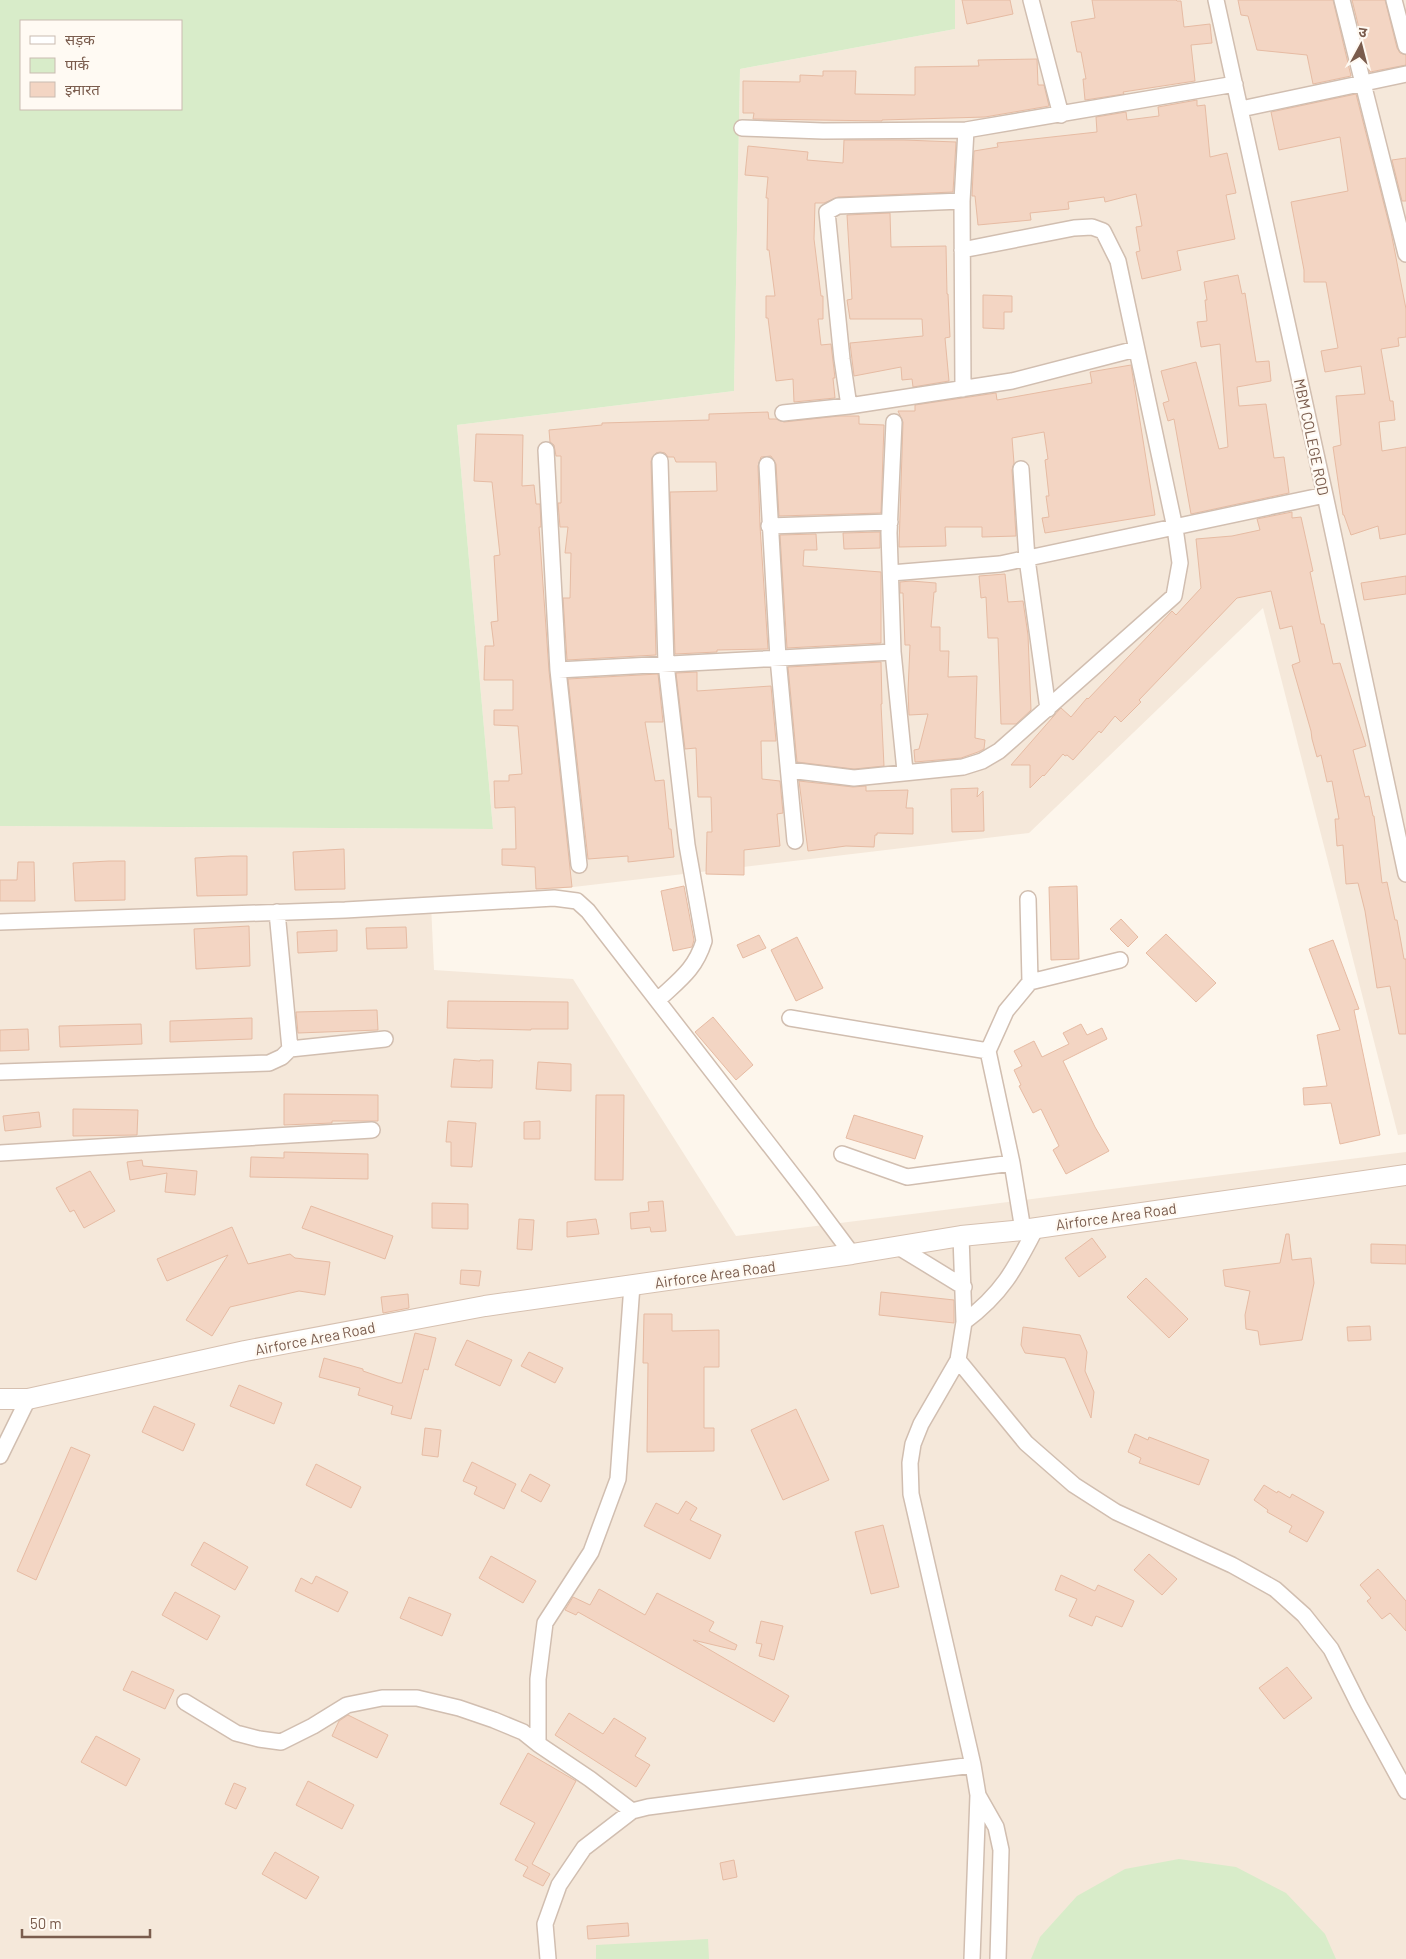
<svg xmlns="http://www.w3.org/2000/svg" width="1406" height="1959" viewBox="0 0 1406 1959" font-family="Barlow,'Noto Sans Devanagari',sans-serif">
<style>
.residential{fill:#f5e8da}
.green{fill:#d8ecc9;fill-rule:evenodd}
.building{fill:#f3d5c3;stroke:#e6bba3}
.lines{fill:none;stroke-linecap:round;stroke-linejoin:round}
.street-casing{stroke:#d1beb0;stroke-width:18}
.secondary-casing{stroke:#d6c0b0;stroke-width:22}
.street{stroke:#fff;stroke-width:15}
.secondary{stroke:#fff;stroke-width:20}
.labels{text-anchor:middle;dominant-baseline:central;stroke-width:4.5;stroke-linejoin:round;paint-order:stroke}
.street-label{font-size:15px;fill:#7a5c4d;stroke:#fffaf3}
</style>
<rect width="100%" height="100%" fill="#fdf6ec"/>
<path class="residential" d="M955,0h451v1134l-8,1 -135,-527 -234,225 -598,71 3,66 139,9 163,257 670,-84v807h-1406v-1133l493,3 -36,-404 277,-34 6,-322 215,-40z"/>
<path class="green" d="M0,0h955v29l-215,40 -6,322 -277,34 36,404 -493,-3zM21,21h160v88h-160z
M1179,1859l57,8 50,26 39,41 11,25h-305l9,-22 37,-41 48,-27z
M708,1939l1,20h-113v-14z"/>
<path class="building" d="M962,0h48l3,14 -46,10z
M1092,0h84l1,1h4l3,26 26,-3 2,19 -21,2 4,36 -72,11 1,2 -39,6 -2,-21h3l-5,-27h-4l-6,-30 24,-4z
M1238,0h95l18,76 -38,8 -6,-29 -50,-5 -9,-34 -7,-1z
M1352,0h33l12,48 3,5 6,2v10l-36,7z
M1037,59l1,26h6l5,21 -64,11 -103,3v1l-129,-2 1,-6h-11v-32l57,1v-7l23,1v-5h33l-1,23 60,1v-28l64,-1 -1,-6z
M1356,94l35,138 15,77v28l-8,1 1,8 -18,3 9,52h3l2,19 -16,2 3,29 24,-4v87l-26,5 -2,-13 -27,9 -7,-20h-1l-10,-68 8,-2 -5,-49 29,-2 -4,-28 -36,6 -4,-21 17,-3 -12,-66h-22v-12l-13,-68 57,-11 -8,-54 -61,13 -8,-38z
M1197,100v6l8,-1 5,52 17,-4 9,40 -10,2 9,44 -58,12 4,19 -39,9 -6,-27 4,-1 -4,-24 6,-1 -6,-32 -31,8 -1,-5 -36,5 1,7 -39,4 1,7 -53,5 -3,-29h-3l2,-45 24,-4 -1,-4 100,-11 -1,-15 30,-5 1,8 32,-4 -1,-9z
M844,140h60l52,2 -3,50 -115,5 -14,6h-9l-1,36 7,57h2v23h-5l3,26 10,-1 4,34h-2l2,20 -41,4 -1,-23 -17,2 -8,-63h-2v-22h9l-6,-46h-2l1,-52h-2l2,-21 -23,-2 3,-29 60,6 -1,8 36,3z
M1406,158v43h-4l-10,-41z
M890,213l1,34 55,-1 1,48h1l2,43 -5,1 4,43 -36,6 -1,-8 -10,1 -1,-13 -47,9 -4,-33 73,-7 -1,-17h-72l-3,-19 5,-1 -5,-84z
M1238,275l4,19 3,-1 11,69 13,-1 2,20 -34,6 2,19 27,-2 8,54 10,-1 5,36 -98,21 -17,-95 -6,2 -5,-18 6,-2 -8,-30 35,-9 23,87 9,-2 -8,-103 -19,3 -4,-25 10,-1 -2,-21h2l-3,-18z
M983,295l29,1v16h-8v17l-21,-1z
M1131,365l24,150 -110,18 -3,-15 7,-1 -3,-21h3l-4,-36 3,-1 -4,-27 -32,6 2,25 -2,7 4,66 -34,1v-10h-37l1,19 -47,1 4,-125 -5,-11h17v-6l81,-12 1,7 95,-17 -2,-11z
M768,412l1,7h7l8,3 55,-6h20v8l25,1 -3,88 -102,3 -3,-52 -5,-8 -10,1 -3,9 2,60 8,123 -51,1v2l-42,2 -5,-162 47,-1 -1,-29h-40l-2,-5h-6l-3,-4 -5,-1 -4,1 -5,8 5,194 -89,5 -4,-62h7l1,-45h-6l3,-26h-8l-2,-24h3v-47h-5l-2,-11 -4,-3 -1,-12 53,-5v-2l107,-3v-6z
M476,434l47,1 -1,51 12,-1 2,19h4l1,23h-2l10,144 23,216 -36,2 -1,-22 -33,-2v-16h14l-1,-42 -20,1 -1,-27h15v-6l13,-1 -4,-48 -24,-1v-15h19v-30h-29l1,-34h9l-3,-24 7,-1 -4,-65 6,-1 -8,-73 -18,-1z
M1292,512v6l9,-1 12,54 -3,1 11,52h3l9,40 7,-1 26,83 -13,4 12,47 4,-1 4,20h1l8,67 5,-1 8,38h2l7,39h2v75h-7l-9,-48 -13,2 -12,-77 -7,-28 -12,1 -3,-39 -6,1 -2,-27h4l-7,-38 -5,1 -6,-27 -4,2 -5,-18 -1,-8 -19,-66 8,-3 -8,-36 -12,3 -9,-38 -34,7 -98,102 2,2 -20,20 -6,-6 -14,17 -2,-2 -26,29 -6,-5 -2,1 -2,-2 -19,22 -1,-1 -13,13v-23h-19l48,-55 2,-2 10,9 16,-19 1,1 84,-88 4,4 25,-27 -5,-49 36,-3 28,-6 -3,-11z
M880,532v16l-36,1 -1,-16z
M816,534l1,16h-13l-1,16 78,6v71l-94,5 -7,-113z
M1005,574l3,28 15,-1 5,34 3,75 -15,14h-15l-3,-86h-10l-2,-41 -5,1 -2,-22z
M1406,576v18l-42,6 -3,-17z
M911,581l25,2v9h-2l-3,35h9v24h9l-1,26 29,-1 -2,62 10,2 -1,9 -6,3 -17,6 -46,4 -1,-12 5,-1 9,-35 -19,1 -1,-24 2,-46h-5l-2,-52h-3v-11z
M881,662l1,42h-1l3,62 -30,3 -57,-7 -9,-95z
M697,672v19l74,-5 5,55h-15l1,38 18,2 3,32 -6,1 3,32 -36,4v25l-38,-1 1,-42h5l-1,-35h-13l-2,-49 -11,1 -9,-76z
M658,674l5,48h-18l10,59 9,-1 5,49h2l3,28 -46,5v-6l-40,3 -20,-180z
M799,781l54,6 13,-1v5l42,-1 -2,18h7v26l-36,-1v2h-2l-1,12 -28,-1 -38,5z
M978,788l-1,9 6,-6 1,40 -32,1 -1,-43z
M344,849l1,40 -50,1 -2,-38z
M231,856h16v39l-50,1 -2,-38z
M109,861h16v39l-50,1 -2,-38z
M18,862h16l1,39h-35v-21h17z
M684,886l10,54 -2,7 -19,4 -12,-60z
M1077,886l2,73 -28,1 -2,-73z
M1121,919l17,18 -10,10 -18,-18z
M249,926l1,40 -54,3 -2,-40z
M406,927l1,21 -40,1 -1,-21z
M337,930v21l-39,2 -1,-21z
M1166,934l50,49 -20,19 -50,-49z
M759,935l7,13 -23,10 -6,-13z
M797,937l26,51 -27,13 -25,-51z
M1333,940l26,69 -5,1 26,125 -40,9 -9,-41 -27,2 -1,-17 24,-2 -10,-51 23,-5 -31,-81z
M448,1001l120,1v27h-37v1l-84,-2z
M377,1010l1,20 -80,3 -2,-21z
M713,1017l40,48 -17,15 -41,-48z
M252,1018v21l-82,3v-21z
M141,1024l1,20 -82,3 -1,-21z
M1081,1024l6,11 15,-7 5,11 -44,22 32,66 14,24 -43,23 -13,-24 6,-4 -18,-37 -8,4 -14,-27 2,-1 -7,-15 8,-4 -8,-15 20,-10 8,16 27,-13 -6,-11z
M28,1029l1,21 -29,1v-21z
M454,1059l26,2v-1h13l-1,28 -41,-1z
M538,1062l33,2v27l-35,-2z
M284,1094l94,1v26h-46v2l-48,2z
M596,1095h28l-1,85h-28z
M73,1109l65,1 -1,25 -64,1z
M39,1112l2,15 -36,4 -2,-15z
M854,1115l69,21 -8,23 -69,-21z
M448,1121l28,2 -4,44 -21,-1v-24h-5z
M540,1121v18h-16v-17z
M284,1152l84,2v25l-118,-2 1,-20 33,1z
M142,1160l1,6 54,5 -2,24 -30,-3 2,-19 -37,7 -3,-18z
M90,1171l25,40 -31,17 -10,-18 -4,2 -14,-24z
M663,1201l3,30 -15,1 -1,-5 -19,2 -1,-16 19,-2 -1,-9z
M432,1203l36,1v25l-36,-1z
M311,1206l82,30 -8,23 -83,-31z
M519,1219l15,1 -2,30 -15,-1z
M596,1219l3,15 -32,3v-15z
M232,1227l16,37 42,-10 5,4 35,4 -5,33 -26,-4 -69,16 -18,29 -26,-16 42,-65 -61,26 -10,-22z
M1286,1234h3l3,26 19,-2 3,25 -12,57 -42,5 -2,-14 -12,-2 -1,-14 5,-24 -25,-5 -2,-16 57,-7z
M1092,1238l14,19 -27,20 -14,-19z
M1371,1244l35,1v19l-35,-1z
M461,1270l20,1 -2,15 -19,-2z
M1146,1278l42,41 -19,19 -42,-41z
M881,1292l73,8v23l-75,-8z
M408,1294l1,14 -26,5 -2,-16z
M644,1314h28v17l47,-1v37h-15v61h10v23l-67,1 1,-89h-5z
M1370,1326l1,14 -23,1 -1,-14z
M1023,1327l57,8 7,17 -2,19 9,21 -3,26 -26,-60 -40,-5 -4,-8z
M415,1333l21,5 -8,32 -4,-1 -13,50 -20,-5 2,-8 -35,-11 2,-7 -41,-11 5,-19 39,11v2l35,12h4z
M467,1340l45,20 -12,26 -45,-21z
M529,1352l34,16 -8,15 -34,-17z
M239,1385l43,18 -8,21 -44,-18z
M154,1406l41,18 -12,27 -41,-19z
M796,1409l33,71 -46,20 -32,-70z
M425,1428l16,2 -3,27 -16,-2z
M1135,1434l13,6 1,-3 60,23 -10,25 -60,-22 2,-5 -13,-6z
M71,1447l19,8 -54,125 -19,-9z
M472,1462l44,22 -12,25 -30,-15 3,-7 -14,-6z
M316,1464l45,23 -10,21 -45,-23z
M530,1474l20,11 -9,17 -20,-11z
M1264,1485l13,8 1,-2 12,7 2,-4 32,18 -17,30 -18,-10 3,-6 -25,-14 1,-2 -14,-10z
M686,1501l11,7 -7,12 31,15 -11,24 -66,-33 12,-23 22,11z
M883,1525l16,62 -28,7 -16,-62z
M204,1542l44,25 -13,23 -44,-25z
M1149,1554l28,25 -15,16 -28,-25z
M491,1556l45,25 -13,22 -44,-25z
M1378,1569l28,32v30l-16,-18 -8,6 -15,-18 4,-3 -11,-13z
M1061,1575l34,16 3,-6 36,16 -12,26 -26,-11 -4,10 -23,-10 8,-17 -22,-9z
M316,1576l32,16 -10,20 -43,-21 6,-13 11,6z
M599,1589l46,26 12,-22 57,29 -5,9 28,14 -2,5 -42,-10 96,56 -15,26 -196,-110 -2,3 -11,-5 8,-13 17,8z
M175,1592l45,24 -13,24 -45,-25z
M409,1597l42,17 -9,22 -42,-18z
M761,1621l22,5 -9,34 -15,-4 3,-12 -6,-1z
M1287,1667l25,31 -28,21 -25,-31z
M132,1671l42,19 -9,19 -42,-19z
M569,1713l34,21 11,-16 32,20 -11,18 15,9 -14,22 -81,-52z
M348,1715l40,20 -11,23 -45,-22 7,-15z
M96,1736l44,23 -14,27 -45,-24z
M528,1753l48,28 -44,83 18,10 -7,12 -20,-10 5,-9 -13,-7 20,-37 -35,-19z
M308,1781l46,24 -12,24 -46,-24z
M234,1783l12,5 -10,21 -11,-5z
M275,1852l44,25 -13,22 -44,-25z
M734,1860l3,17 -14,3 -3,-17z
M628,1923l1,13 -41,3 -1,-13z"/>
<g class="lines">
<g class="street-casing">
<path id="street" d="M1031,0l30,115
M1216,0l109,495 81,379
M1342,0l64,254
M1394,0l12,46
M1241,109l165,-35
M742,128l81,3 143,-1 269,-46
M963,389l-1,-188 4,-71
M849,406l-7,-47 -15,-147 11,-6 124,-5
M783,413l66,-7 163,-25 124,-32
M894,422l-5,111 4,119 12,119
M546,450l12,220 21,195
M767,465l11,193 17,183
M1021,469l6,90 21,150
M769,526l121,-4
M891,573l109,-9 325,-69
M558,670l335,-18
M789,770l65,8 109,-11 19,-6 17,-10 175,-155 6,-33 -5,-35 -57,-267 -15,-30 -11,-4 -18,1 -112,22
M1028,899l2,83
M0,922l345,-12 209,-12 23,3 11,10 220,284 44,59
M658,1000c21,-20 37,-30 46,-59l-17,-96 -21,-181 -6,-203
M790,1018l198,33
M290,1049l95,-10
M0,1072l269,-9 13,-6 8,-8 -13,-137
M0,1153l372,-23
M842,1154l65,23 105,-14
M1023,1230l-11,-67 -24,-112 18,-40 24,-29 90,-22
M961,1236l3,86 -6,38 -37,64 -8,20 -3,19 1,31 62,271 5,30 -6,164
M897,1246l67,41
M964,1322c38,-28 51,-53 72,-94
M958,1360l68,83 48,42 42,27 116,53 43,24 29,26 27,34 28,56 47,86
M0,1456l28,-57
M185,1702l51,31 23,6 22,3 32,-16 34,-21 35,-7h35l42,10 35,12 29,12 15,12
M979,1797l17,30 5,23 -3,109
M632,1811l-42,-32 -52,-35v-65l7,-56 46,-71 27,-73 14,-194
M548,1959l-3,-35 14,-39 25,-37 48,-37 16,-4 325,-42"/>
</g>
<g class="secondary-casing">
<path id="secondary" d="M0,1399h28l217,-48 240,-45 367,-52 109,-18 62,-6 383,-55"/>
</g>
<use href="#street" class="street"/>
<use href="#secondary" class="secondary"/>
</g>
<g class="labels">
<g class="street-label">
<text transform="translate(1312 437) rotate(78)">MBM COLEGE ROD</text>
<text transform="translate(1116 1216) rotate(-8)">Airforce Area Road</text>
<text transform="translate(715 1274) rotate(-8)">Airforce Area Road</text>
<text transform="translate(315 1338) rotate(-11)">Airforce Area Road</text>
</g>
</g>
<rect x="20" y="20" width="162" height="90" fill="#fffaf3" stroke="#cabbb1"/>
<rect x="30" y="36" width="25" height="8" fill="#ffffff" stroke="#cabbb1"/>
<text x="65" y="45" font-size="15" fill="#7a5c4d">सड़क</text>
<rect x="30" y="58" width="25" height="15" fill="#d8ecc9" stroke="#cabbb1"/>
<text x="65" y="70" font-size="15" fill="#7a5c4d">पार्क</text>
<rect x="30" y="82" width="25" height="15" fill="#f3d5c3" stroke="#cabbb1"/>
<text x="65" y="95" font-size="15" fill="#7a5c4d">इमारत</text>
<g transform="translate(1361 45) rotate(7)" stroke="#fffaf3" stroke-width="4" paint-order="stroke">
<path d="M0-4L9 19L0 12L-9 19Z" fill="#7a5c4d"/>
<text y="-8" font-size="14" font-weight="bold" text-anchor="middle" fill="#7a5c4d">उ</text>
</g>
<path d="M22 1929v8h128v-8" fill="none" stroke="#7a5c4d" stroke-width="2.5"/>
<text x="30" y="1929" font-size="15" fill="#7a5c4d" stroke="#fffaf3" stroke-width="4" paint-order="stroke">50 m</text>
</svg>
